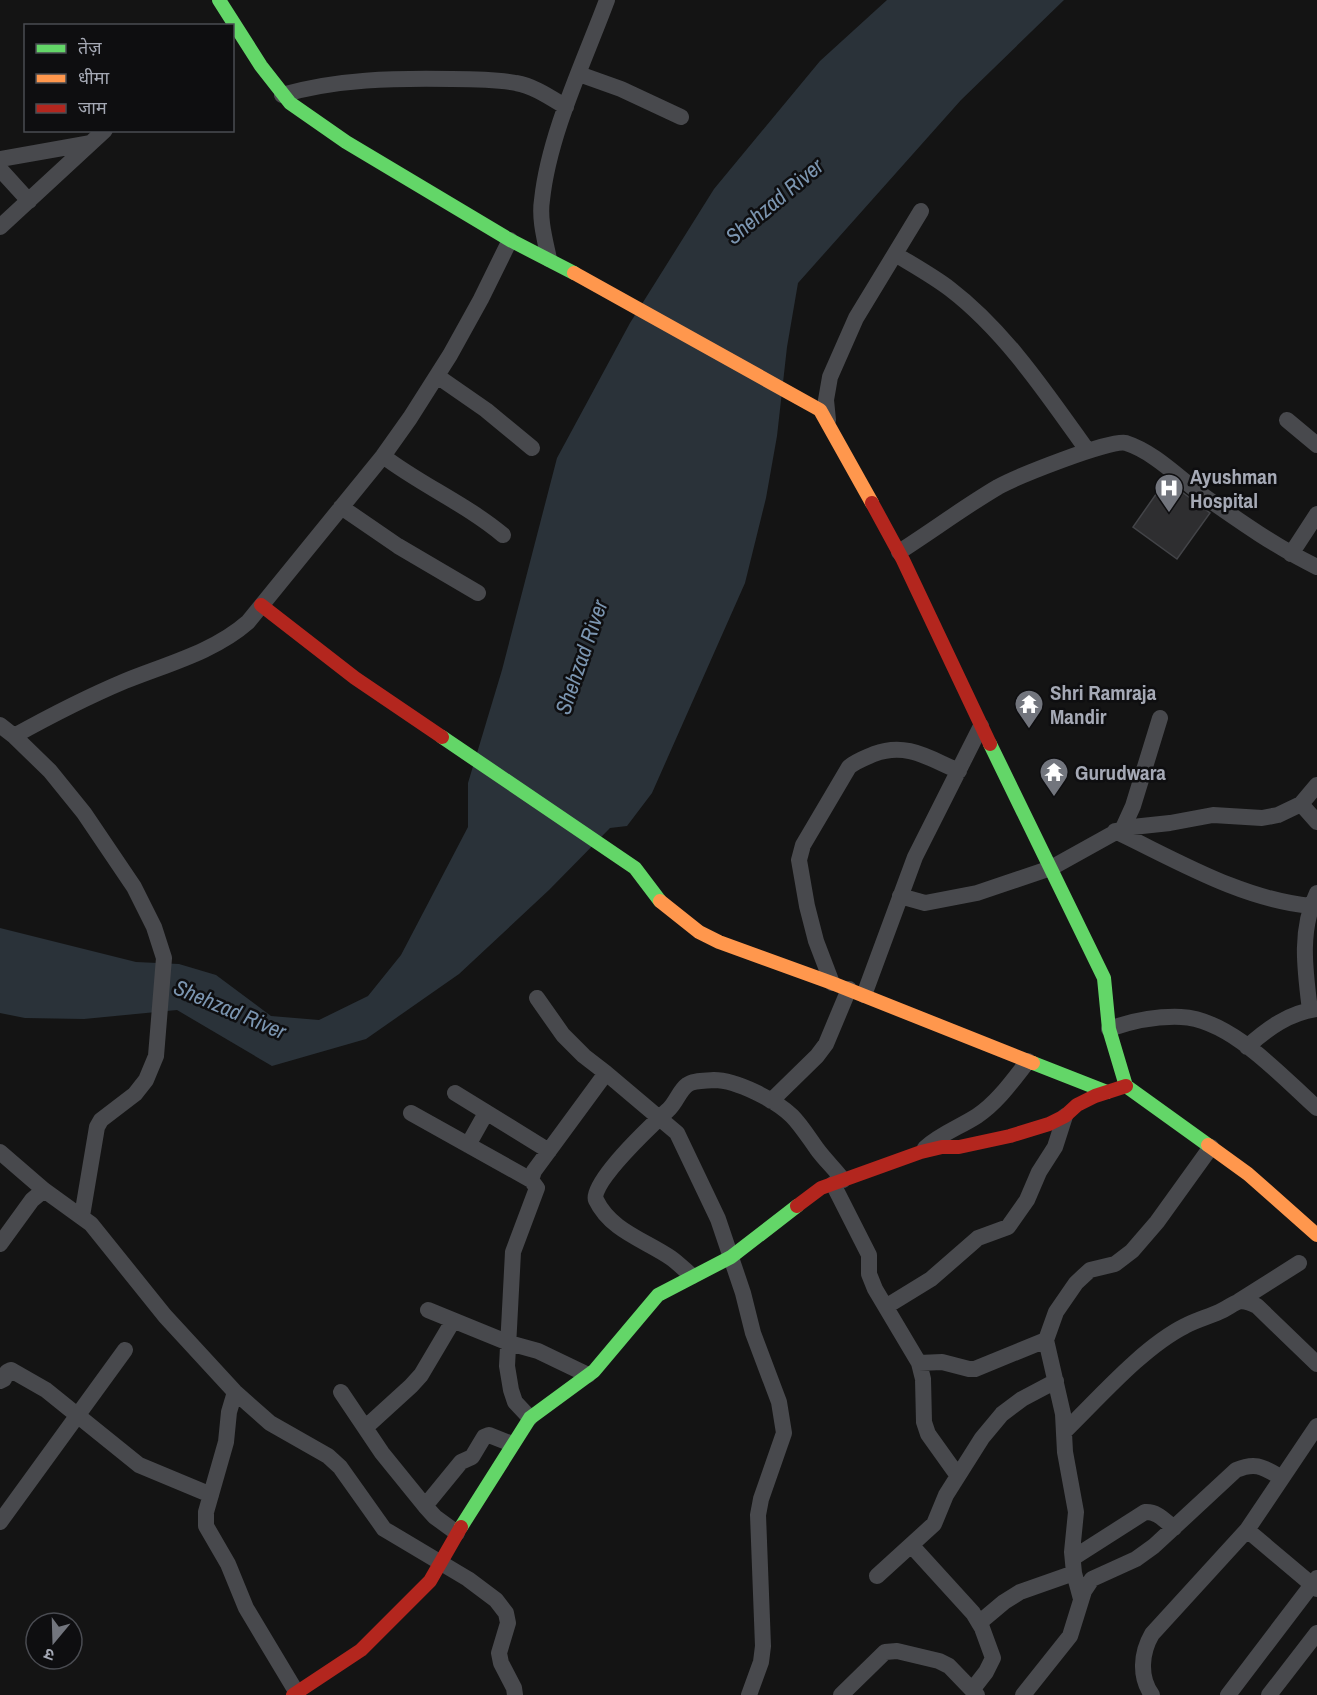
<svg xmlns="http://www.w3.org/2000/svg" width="1317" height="1695" viewBox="0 0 1317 1695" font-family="'Archivo Narrow','Noto Sans Devanagari',sans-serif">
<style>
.water{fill:#2a3239}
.building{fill:#2e2e30;stroke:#434448;stroke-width:1.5}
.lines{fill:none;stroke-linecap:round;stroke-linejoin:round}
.street{stroke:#48494d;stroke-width:16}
.fast{stroke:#63d668;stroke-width:14}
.slow{stroke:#ff974d;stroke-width:14}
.jam{stroke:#b3261e;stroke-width:14}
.labels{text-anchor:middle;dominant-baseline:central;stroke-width:5;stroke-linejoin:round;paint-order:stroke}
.poi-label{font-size:21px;font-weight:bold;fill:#a5a9b5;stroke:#0e0e10;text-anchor:start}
.water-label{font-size:22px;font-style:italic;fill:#7b95b0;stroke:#0e0e10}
</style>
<rect width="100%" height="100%" fill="#141414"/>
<path class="water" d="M887,0h177l-103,100 -163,183 -11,64 -10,89 -11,62 -21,85 -93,210 -25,33 -17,2 -61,62 -90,84 -93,65 -94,27 -95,-56 -93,9 -59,-1 -25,-5v-85l136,34 43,2 37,11 55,41 48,4 49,-24 33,-41 67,-128v-44l34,-113 55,-212 73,-135 84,-134 106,-128z"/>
<path class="building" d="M1166,480l44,33 -33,46 -44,-32z"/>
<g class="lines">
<path class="street" d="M579,74l42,15 60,28
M282,95c54,-16 113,-17 170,-16 21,0 43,0 64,4 18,3 35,15 50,24
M0,159l91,-16
M0,169l29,32
M0,227l105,-97
M895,254c18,11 38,22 55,35 55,42 97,105 137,161
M549,259c-4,-19 -10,-40 -7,-59 7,-66 42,-138 65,-200
M437,376l49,34 46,38
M828,420l-2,-20 4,-23 26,-59 65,-107
M1287,420l30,25
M383,456c38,29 83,48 120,79
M341,507l57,39 80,47
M899,552c33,-21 65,-45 99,-65 18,-10 112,-48 128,-44 28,9 52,34 75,51 37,26 75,53 116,73
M1291,554l26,-40
M0,725l14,11 36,35 34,42 50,74 20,40 10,31 -8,98 -10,24 -11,14 -34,26 -4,7 -15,89
M14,736c36,-20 73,-39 111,-55 42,-17 89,-29 123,-59l135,-166 27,-38 40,-63 31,-56 29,-59
M1301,804l16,18
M1123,828l10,-22 27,-88
M1115,831c63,30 126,68 196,75
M900,896l25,7 52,-10 74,-25 72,-40 47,-5 43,-8 49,3 16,-3 23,-11 16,-19
M832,983l-16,-42 -9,-35 -8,-46 4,-15 46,-78c7,-6 16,-9 25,-13 33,-12 54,4 85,17
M864,995l51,-138 66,-131
M537,998l26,37 21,21 22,17 71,60 41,86 25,74 10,40 26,69 5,31 -23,66 -3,16 5,131 -2,16 -12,33
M1310,1010c-5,-40 -11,-80 7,-117
M1109,1029c23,-8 48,-13 72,-12 50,2 101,60 136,91
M1247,1047c21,-19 42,-34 70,-38
M455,1093l94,58
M771,1101l46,-45 9,-12 23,-55
M411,1113l120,67
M468,1145l18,-32
M925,1148c15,-14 35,-21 52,-32 21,-14 36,-36 51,-55
M0,1152l44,38 47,34 74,92 70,76 35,31 58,33 12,11 44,62 84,50 28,21 10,13 2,10 -9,30 2,10 13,25 1,7
M833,1184l36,71v19l6,15 44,74 4,16 1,43 4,12 30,42
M0,1244l32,-44 12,-10
M692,1276c-7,-6 -14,-13 -21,-18 -26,-18 -60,-27 -75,-58 -8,-16 59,-78 72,-90 8,-7 11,-19 19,-25 6,-5 19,-4 27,-5 22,0 62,20 78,36 9,9 17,22 25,33 8,11 18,20 26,31
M1239,1301l60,-38
M887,1306l44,-27 47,-41 30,-11 19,-27 12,-28 16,-25 10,-31
M428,1310l81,33 29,8 50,24
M919,1363l23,-1 27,7h6l71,-29
M0,1381l4,-2 3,-7 4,-2 35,20 93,75 72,30
M235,1392l-6,20 -3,30 -20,70v14l22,38 18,44 51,85
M341,1392l41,61 43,53 10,11 22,16
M530,1418l-15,-16 -4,-12 -4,-24 6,-114 24,-64 -6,-8 3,-9 72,-98
M366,1427l45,-41 10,-11 32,-54
M1064,1432c34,-33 79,-85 121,-106 11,-6 23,-9 34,-14 18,-8 17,-16 38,-6l60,58
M425,1506l36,-44 11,-5 12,-20 5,-2 23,9
M0,1522l125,-172
M1247,1530l70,59
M912,1546l61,67 9,15 11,30 -7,14 -14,18
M1073,1558l72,-46c12,-1 20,9 29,16
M877,1576l57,-52 12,-29 36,-57 20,-24 20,-15 34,-18
M1081,1599l-7,-26 -2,-21 4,-40 -11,-60 -2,-38 -17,-74 10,-28 20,-29 14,-13 25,-6 17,-13 25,-29 54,-75
M979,1623l25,-21 16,-10 54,-19
M841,1695l44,-43 12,-1 42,10 10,5 28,29
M1023,1695l47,-59 14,-45 8,-12 44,-20 18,-13 82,-76c21,-9 28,-2 46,8
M1152,1695c-13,-18 -11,-42 0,-61l95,-104 70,-104
M1228,1695l89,-117
M1269,1695l48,-62"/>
<path class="fast" d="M219,0l42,66 29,37 56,39 164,98 64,33
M442,737l193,131 25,33
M990,744l114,234 5,51 17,57 82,59
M1033,1063l74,29
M461,1527l69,-109 64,-47 64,-76 73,-38 66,-51"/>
<path class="slow" d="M574,273l246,137 52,93
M660,901l39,31 20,10 113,41 201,80
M1208,1145l40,29 69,61"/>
<path class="jam" d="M872,503l31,57 87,184
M261,605l94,73 87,59
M797,1206l24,-18 100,-36 21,-5h17l51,-11 39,-12 16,-8 12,-11 18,-9 31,-10
M293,1695l68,-45 69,-69 31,-54"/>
</g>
<defs>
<g id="hospital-pin" transform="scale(1.5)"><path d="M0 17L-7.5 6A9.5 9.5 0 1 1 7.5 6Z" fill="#72757d" stroke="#0e0e10"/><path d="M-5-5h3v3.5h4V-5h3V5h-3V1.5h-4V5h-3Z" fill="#fff"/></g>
<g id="temple-pin" transform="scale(1.5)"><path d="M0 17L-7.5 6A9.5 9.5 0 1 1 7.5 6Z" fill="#72757d" stroke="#0e0e10"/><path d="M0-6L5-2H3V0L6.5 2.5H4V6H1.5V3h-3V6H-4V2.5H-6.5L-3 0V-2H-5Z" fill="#fff"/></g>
</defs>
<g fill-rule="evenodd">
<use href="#hospital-pin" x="1169" y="488"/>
<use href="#temple-pin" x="1029" y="704"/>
<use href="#temple-pin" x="1054" y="772"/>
</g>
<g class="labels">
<g class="poi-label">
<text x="1190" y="476">Ayushman<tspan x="1190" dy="24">Hospital</tspan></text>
<text x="1050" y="692">Shri Ramraja<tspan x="1050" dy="24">Mandir</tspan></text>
<text x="1075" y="772">Gurudwara</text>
</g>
<g class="water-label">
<text transform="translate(774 201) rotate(-40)">Shehzad River</text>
<text transform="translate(581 657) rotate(-71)">Shehzad River</text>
<text transform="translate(230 1009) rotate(23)">Shehzad River</text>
</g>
</g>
<rect x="24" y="24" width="210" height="108" fill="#0e0e10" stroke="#4a4c52" stroke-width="1.5"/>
<rect x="36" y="44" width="30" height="9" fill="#63d668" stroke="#4a4c52" stroke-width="1.5"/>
<text x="78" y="54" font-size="18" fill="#a5a9b5">तेज़</text>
<rect x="36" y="74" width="30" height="9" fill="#ff974d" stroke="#4a4c52" stroke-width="1.5"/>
<text x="78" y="84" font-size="18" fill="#a5a9b5">धीमा</text>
<rect x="36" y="104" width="30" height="9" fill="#b3261e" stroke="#4a4c52" stroke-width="1.5"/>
<text x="78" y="114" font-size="18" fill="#a5a9b5">जाम</text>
<g transform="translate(54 1641) rotate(199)"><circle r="28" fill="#0e0e10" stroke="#4a4c52" stroke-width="1.5"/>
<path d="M0-4.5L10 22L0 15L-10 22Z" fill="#72757d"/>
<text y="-9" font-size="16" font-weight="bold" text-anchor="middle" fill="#a5a9b5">उ</text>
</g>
</svg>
